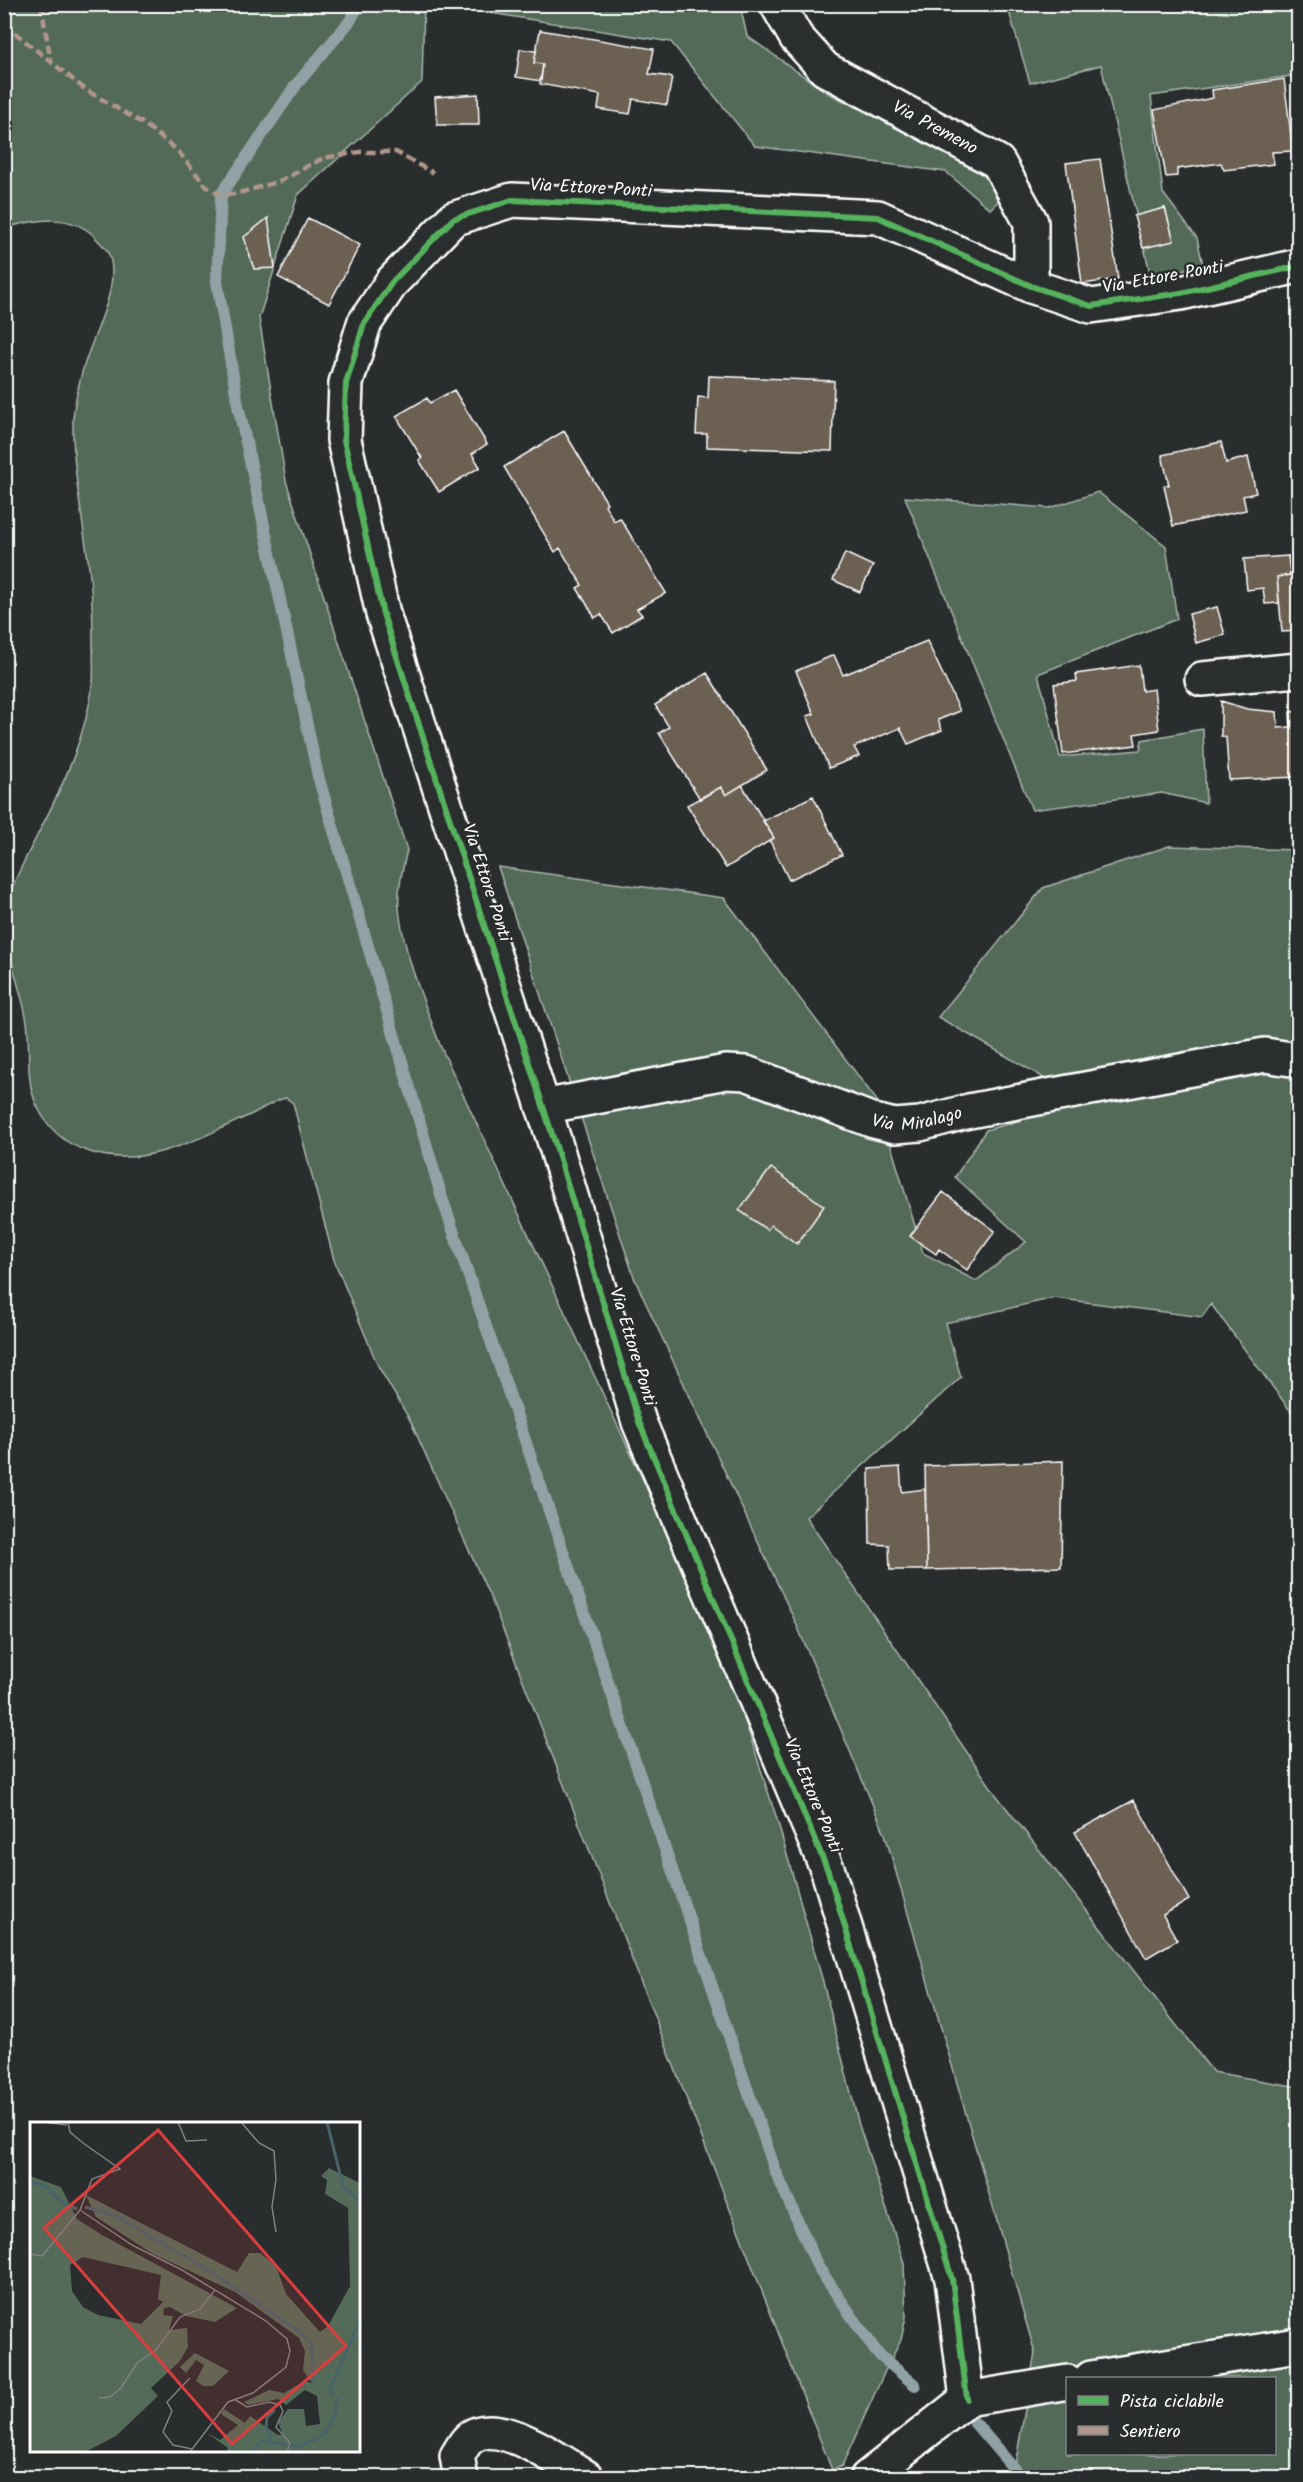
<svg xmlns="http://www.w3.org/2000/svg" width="1303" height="2482" viewBox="0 0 1303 2482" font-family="Kalam,sans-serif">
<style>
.green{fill:#536b58;stroke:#a9b5ac;stroke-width:1.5;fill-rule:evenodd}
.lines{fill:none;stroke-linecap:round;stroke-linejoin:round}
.stream{stroke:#91a2a6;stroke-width:12}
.building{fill:#6c6053;stroke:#fff;stroke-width:1.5}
.minor-casing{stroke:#fff;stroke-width:38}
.tertiary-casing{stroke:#fff;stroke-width:38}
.minor{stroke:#2a2d2e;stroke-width:33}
.tertiary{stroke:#2a2d2e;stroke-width:33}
.quiet{stroke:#b2968c;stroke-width:4.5;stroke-dasharray:9 4.5;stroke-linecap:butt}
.cycleway-casing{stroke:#2a2d2e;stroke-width:10}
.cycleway{stroke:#56b35d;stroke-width:6}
.labels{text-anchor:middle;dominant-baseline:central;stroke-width:5;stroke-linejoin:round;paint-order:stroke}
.street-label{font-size:18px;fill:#fff;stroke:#2a2d2e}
.inset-river{fill:none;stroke:#47646b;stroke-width:3}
.inset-road{fill:none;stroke:#7f8182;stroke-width:1.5}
.view{fill:#da3e3e;fill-opacity:0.15;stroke:#da3e3e;stroke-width:3}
.inset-edge{fill:none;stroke:#fff;stroke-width:3}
</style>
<rect width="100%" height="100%" fill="#2a2d2e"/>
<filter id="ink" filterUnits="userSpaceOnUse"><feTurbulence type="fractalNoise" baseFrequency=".0167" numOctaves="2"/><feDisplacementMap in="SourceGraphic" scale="12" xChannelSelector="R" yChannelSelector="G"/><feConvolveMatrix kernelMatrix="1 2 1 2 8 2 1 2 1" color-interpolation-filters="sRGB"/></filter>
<g filter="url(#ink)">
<path class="green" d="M5,5h419l-2,77 -124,113 -39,123 27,163 121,369c-4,18 -10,40 -8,59 5,47 25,92 41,136l204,437 94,217 38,117 47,166 36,143 45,138 2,54 -5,23 -16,31 -43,95 -10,4 -341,-871 -81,-179 -32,-54 -44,-106 -41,-157 -7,-5c-12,2 -23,11 -34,16 -50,23 -109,57 -165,37 -21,-7 -38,-22 -48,-41 -15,-28 -8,-58 -12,-88 -6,-37 -27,-81 -21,-119 9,-26 23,-51 35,-75 24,-46 45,-94 52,-145 1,-13 0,-26 0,-39 0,-28 -1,-56 -5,-84 -6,-45 -16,-94 -15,-140 1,-17 8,-47 14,-63 9,-28 35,-75 21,-105 -3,-5 -9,-10 -13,-15 -24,-25 -61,-17 -90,-9z
M468,5h272l7,31 79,56 154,78 22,28 -12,11 -44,-37 -191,-26 -84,-104 -199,-32z
M1007,5h291v70l-147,21 12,97 34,45 6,27 -52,12 -50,-212 -71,18z
M1098,492l68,54 11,73 -139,55 22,83 80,-7 2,-10 61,-11 3,74 -44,-10 -130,17 -127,-313 145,11z
M1169,846l129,4v571l-87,-117 -9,13 -148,-19 -109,25 16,54 -155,140 191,279 216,276 85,15v390h-285l22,-124 -150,-519 -90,-213 -160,-341 -137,-413 226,31 154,204 45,151 53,28 50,-39 -71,-65 31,-47 79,-22 -24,-32 -103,-59 105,-129zM1068,2378h206v76h-206z"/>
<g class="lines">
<path class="stream" d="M359,4l-9,17 -54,64 -75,110 -4,87 21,123 80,371 124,422 333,972 43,97 59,86 38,32
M975,2423l40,47 2,8"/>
</g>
<path class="building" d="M540,30l114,19 -5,25 23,3 -5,28 -34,-6 -3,15 -32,-5 2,-14 -60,-11 3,-20 -9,-1z
M520,49l16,2 -2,12 9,1 -2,17 -25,-4z
M1284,79l9,72 -21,1 2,12 -50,6 -3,-7 -44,6v7l-11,1 -12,-67 59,-12 -1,-8z
M478,94l1,31h-42l-2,-28z
M1100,159l18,120 -36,5 -16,-121z
M1165,208l9,33 -31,7 -9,-32z
M268,218l7,50 -21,1 -10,-32z
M308,218l52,27 -31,59 -51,-27z
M709,376l125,5 -2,70 -125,-4v-13h-11l2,-37 10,1z
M454,390l33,54 -15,10 8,13 -41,25 -20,-32 3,-2 -26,-42 31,-18 3,5z
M564,431l43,72 -2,2 9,16 6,-3 46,75 -29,16 5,6 -29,18 -12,-19 -6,4 -18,-30 5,-3 -22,-37 -5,4 -51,-85z
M1221,442l5,21 22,-6 8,36 -13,3 3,14 -73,16 -9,-40 5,-1 -7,-30z
M845,553l28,13 -13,26 -27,-12z
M1298,555v76l-16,1 -5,-55 13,-2 -2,-19z
M1288,556l2,19 -13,2 2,26 -14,1 -2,-16 -16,2 -3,-31z
M1217,607l8,28 -29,8 -7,-29z
M927,641l33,70 -22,9 4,10 -34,14 -8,-16 -46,19 5,9 -30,12 -22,-52 7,-2 -18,-43 38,-16 9,20z
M1139,665l3,26 12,-2 5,41 -25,4 2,11 -73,9 -9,-70 23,-3 -1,-7z
M707,673l60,97 -41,25 -5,-8 -21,12 -41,-66 10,-6 -14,-22z
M1221,701l26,8 30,3 1,16 13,-1 -1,-15 8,-1v66l-69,3 -3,-43 -5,-1z
M742,785l32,53 -48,30 -39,-63 34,-18 5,8z
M813,796l29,59 -53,25 -19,-39 4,-3 -11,-17z
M771,1168l53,38 -27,38 -26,-19 -4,5 -28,-20z
M943,1192l52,39 -28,39 -28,-21 -3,5 -26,-18z
M1063,1461l-2,106 -134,3 -2,-104z
M900,1467l2,25 23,-3 2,81h-37l-1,-25 -19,-1 -1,-75z
M1134,1800l55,100 -26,15 14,25 -31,18 -71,-126z"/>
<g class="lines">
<g class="minor-casing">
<g id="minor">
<path id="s1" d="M777,4l19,33 29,32 173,93 33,60v64"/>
<path d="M1202,679l96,-9"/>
<path id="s2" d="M543,1107l183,-35 20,1 128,48 21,5 25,-2 49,-13 296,-56 33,5"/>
<path d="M1091,2378l207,-33"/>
<path d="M967,2399l101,-17"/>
</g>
</g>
<g class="tertiary-casing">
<path id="tertiary" d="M461,2478l-4,-22c4,-6 8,-15 14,-19 28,-20 92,25 116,41
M867,2478l100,-79 -15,-120 -124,-408 -189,-449 -84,-279 -172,-529 -39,-174 2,-57 18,-59 28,-42 61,-63 59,-19 366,17 153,69 60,20 90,-13 117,-27"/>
</g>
<use href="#minor" class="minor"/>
<use href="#tertiary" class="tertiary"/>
<path class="quiet" d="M41,4l10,58
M4,24l82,66 58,34 33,26 30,37 14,8 15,-1 44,-13 43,-23 37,-6h36l37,21"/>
<g class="cycleway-casing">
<path id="cycleway" d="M967,2399l-15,-120 -124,-408 -189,-449 -84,-279 -172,-529 -39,-174 2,-57 18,-59 28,-42 61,-63 59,-19 366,17 153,69 60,20 90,-13 117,-27"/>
</g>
<use href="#cycleway" class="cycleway"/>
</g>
</g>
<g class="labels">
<g class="street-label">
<text stroke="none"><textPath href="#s1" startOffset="206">Via Premeno</textPath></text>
<text transform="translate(591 189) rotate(3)">Via Ettore Ponti</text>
<text transform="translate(1163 278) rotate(-10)">Via Ettore Ponti</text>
<text transform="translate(486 883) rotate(72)">Via Ettore Ponti</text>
<text stroke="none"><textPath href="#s2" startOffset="387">Via Miralago</textPath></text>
<text transform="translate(632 1347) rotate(73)">Via Ettore Ponti</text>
<text transform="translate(812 1796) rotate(67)">Via Ettore Ponti</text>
</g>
</g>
<g transform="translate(30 2122)">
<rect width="330" height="330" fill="#2a2d2e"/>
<path d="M299,46l31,15v269h-134l2,-4 -21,-15 13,7 18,-15 -17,-11 3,-5 21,14 5,-7 28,19h5l-5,-13 10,-13h16l2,17 14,-2 -3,-28 -12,-6 -19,15 -8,-6 -30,6 -4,-3 25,-12 15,3 20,-12 8,2 -9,-13 2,-19 -6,-13 -64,-46 -82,-38 -57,-37 -10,-22 151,77 12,-19h11l16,13 10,28 34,38 8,-6 22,-40 -2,-78 -23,-14 2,-14 -6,-4zM0,54l31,11 16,32 25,16 135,73 -22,14 -29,-6 -16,-9 -6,1 -1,7 10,1 -4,14 18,-2 1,19 -8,14 -29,27 7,8 -42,40 -31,16h-55zM53,135l78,18 -3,24 5,3 -22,22 -43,-9 -15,-8 -11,-16 -2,-26zM165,231l34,18 -16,15h-10l-7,-5 8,-16 -8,-5 -10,13 -6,-6z" fill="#536b58" fill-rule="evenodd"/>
<path class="inset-river" d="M297,0l16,64 17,15M0,60l15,4 18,17 14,6M55,85l29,8 102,60 78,53 18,17 1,36M304,273l-5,-4 31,-71M242,316l-6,-10 1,-11 8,-7M222,330l10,-12 35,7 16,-6 12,-8 10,-17 2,-19"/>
<path class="inset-road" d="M11,0l26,3M148,0l8,19 21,-1M211,0l18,21 15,8 2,28 -4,28 4,25M50,88l52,35 50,25 84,51 21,18 3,12 -4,16 -33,26 -25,9 -38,50M0,132l12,2 38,-46 12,-31 28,-10 -37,-26 -13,-11 -2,-10M160,256l-23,24 5,9 -9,21 10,13 19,4M69,276l11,-1 11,-9 16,-25 19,-13 24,-33 20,-8 15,-19M204,277l13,8 22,-5 11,3 3,6 -7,16 14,16 -3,9"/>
<path class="view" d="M128,8l188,216 -114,98 -188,-216z"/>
<rect width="330" height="330" class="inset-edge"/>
</g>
<rect width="1303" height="2482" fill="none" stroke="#2a2d2e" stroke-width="24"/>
<rect x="12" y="12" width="1279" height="2458" fill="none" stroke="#fff" stroke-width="2" filter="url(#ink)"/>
<rect x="1066" y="2377" width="210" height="78" fill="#2a2d2e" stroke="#7f8182" stroke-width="1.5"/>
<rect x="1078" y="2396" width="30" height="9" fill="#56b35d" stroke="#7f8182" stroke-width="1.5"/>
<text x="1120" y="2407" font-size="18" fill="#ffffff">Pista ciclabile</text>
<rect x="1078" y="2426" width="30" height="9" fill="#b2968c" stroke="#7f8182" stroke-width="1.5"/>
<text x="1120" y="2437" font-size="18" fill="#ffffff">Sentiero</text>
</svg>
